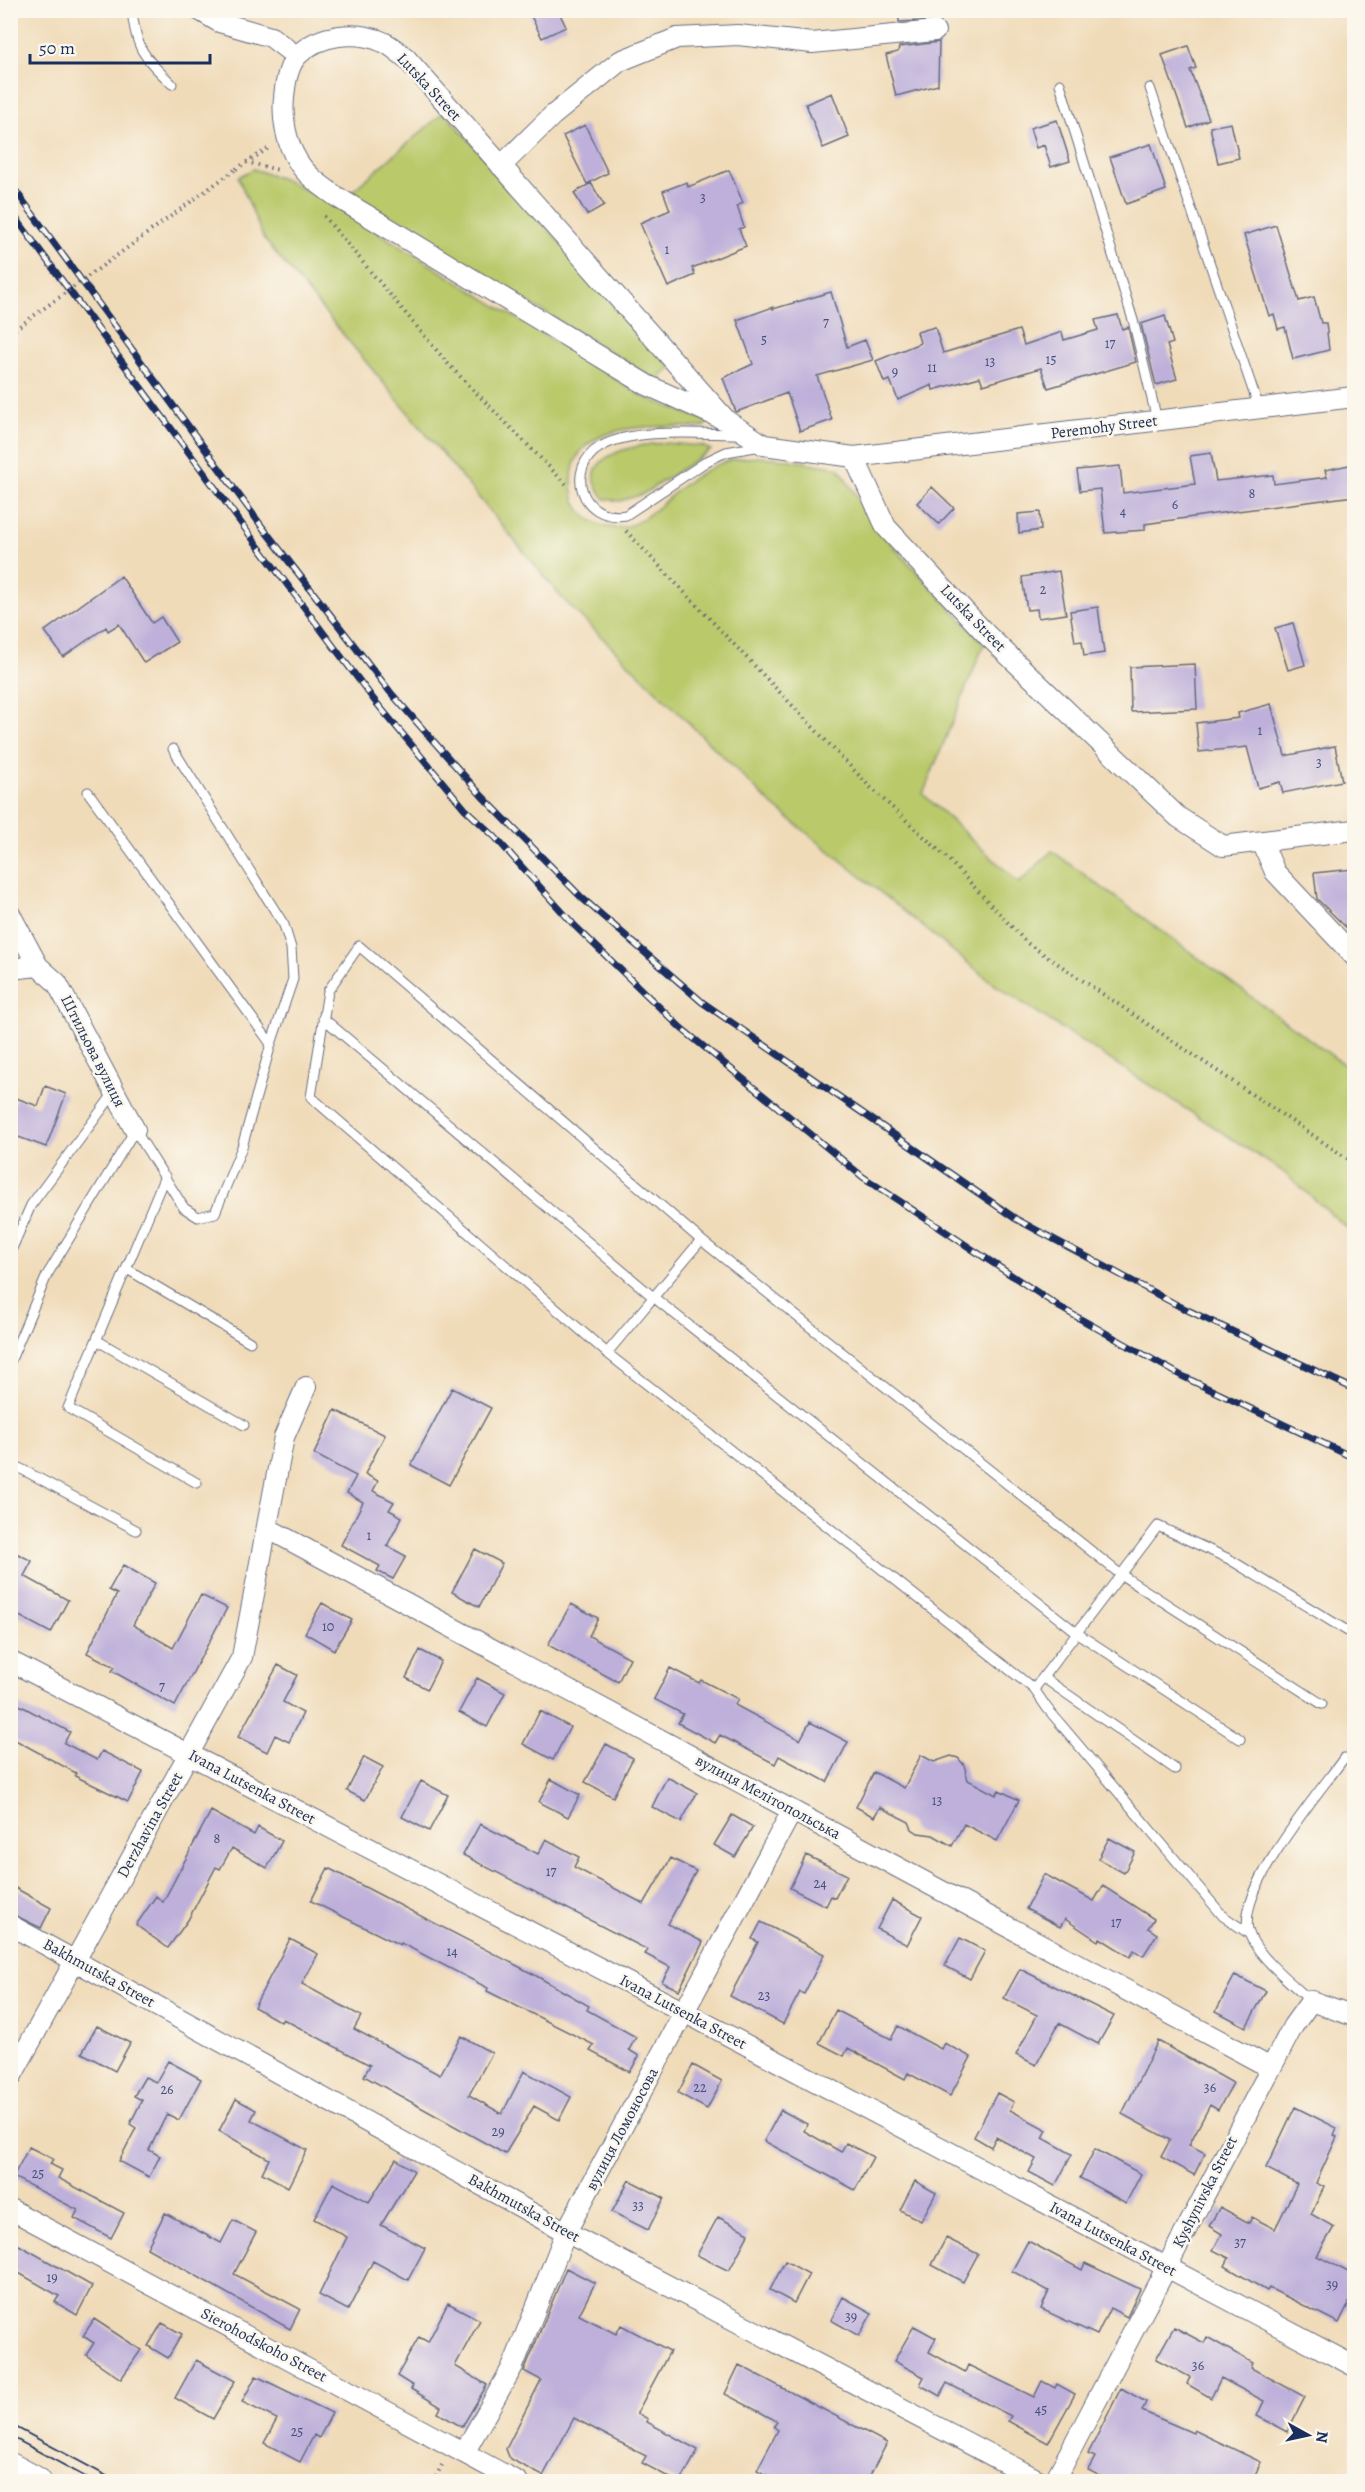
<svg xmlns="http://www.w3.org/2000/svg" width="1365" height="2492" viewBox="0 0 1365 2492" font-family="Alegreya,serif">
<style>
.green{fill:#bac96b;stroke:#6a7c64;stroke-width:1.5}
.building{fill:#beb0da}
.lines{fill:none;stroke-linecap:round;stroke-linejoin:round}
.lane-casing{stroke:#666b7e;stroke-width:11}
.street-casing{stroke:#666b7e;stroke-width:22}
.primary-casing{stroke:#666b7e;stroke-width:32}
.path{stroke:#666b7e;stroke-width:4;stroke-dasharray:1.5 4.5;stroke-linecap:butt}
.lane{stroke:#fff;stroke-width:9}
.street{stroke:#fff;stroke-width:20}
.primary{stroke:#fff;stroke-width:30}
.tram{stroke:#1b2f5e;stroke-width:1.5}
.rail-casing{stroke:#1b2f5e;stroke-width:7}
.rail{stroke:#fbf7ec;stroke-width:4.5;stroke-dasharray:14;stroke-linecap:butt}
.path-bridge{stroke:#666b7e;stroke-width:4;stroke-dasharray:1.5 4.5;stroke-linecap:butt}
.labels{text-anchor:middle;dominant-baseline:central;stroke-width:5;stroke-linejoin:round;paint-order:stroke}
.number-label{font-size:14px;fill:#444f7d}
.street-label{font-size:16px;fill:#1b2f5e;stroke:#fbf7ec}
</style>
<rect width="100%" height="100%" fill="#fbf7ec"/>
<filter id="ink" filterUnits="userSpaceOnUse"><feTurbulence type="fractalNoise" baseFrequency=".0167" numOctaves="2"/><feDisplacementMap in="SourceGraphic" scale="12" xChannelSelector="R" yChannelSelector="G"/><feConvolveMatrix kernelMatrix="1 2 1 2 8 2 1 2 1" color-interpolation-filters="sRGB"/></filter>
<filter id="wash" filterUnits="userSpaceOnUse"><feTurbulence type="fractalNoise" baseFrequency=".008" numOctaves="4" result="noise"/><feDisplacementMap in="SourceGraphic" scale="24" xChannelSelector="R" yChannelSelector="G"/><feGaussianBlur stdDeviation="1.35" result="paint"/><feColorMatrix in="noise" values="0 0 0 0 0 0 0 0 0 0 0 0 0 0 0 0 0 1.4 0 .05"/><feComposite in="paint" operator="in"/></filter>
<g filter="url(#wash)">
<rect width="100%" height="100%" fill="#f0dbb9"/>
<path class="green" d="M444,112l228,256 -15,12 -308,-186z
M253,169l33,11 41,21 317,196 65,25 -6,5c-43,0 -134,-10 -131,56 0,19 8,32 24,40 35,18 63,-18 86,-37 15,-11 34,-23 53,-27 33,-6 70,4 104,9l39,62 106,114 -61,150 96,89 33,-32 302,221v162l-72,-63 -287,-186 -225,-182 -207,-204 -299,-360 -26,-62z
M665,443l37,3 9,4 -68,44 -23,7 -15,-2c-36,-42 30,-55 60,-56z"/>
<g id="blocks">
<path class="building" d="M528,10h30l8,17 -24,11z
M899,10h40v10l-40,2z
M939,42l-1,43 -42,11 -10,-41 12,-3 1,-5z
M1188,46l8,22 -6,2 19,49 -21,9 -26,-73z
M832,93l17,44 -26,11 -17,-44z
M1057,120l13,41 -19,6 -7,-22 -8,3 -6,-20z
M1231,123l8,35 -21,5 -8,-36z
M585,125l23,48 -21,11 -24,-48z
M1151,144l15,46 -40,14 -16,-47z
M729,170l14,33 -6,3 7,21 -5,2 7,17 -54,22 3,7 -27,12 -28,-64 30,-13 -7,-19 24,-9 1,5z
M591,183l13,22 -17,10 -13,-22z
M1276,225l23,76 15,-4 7,26h5l3,27 -36,9 -8,-32 -7,2 -4,-15 -5,2 -25,-81z
M831,292l16,55 18,-7 8,20 -56,16 15,44 -32,11 -13,-38 -51,19 -13,-34 30,-14 -16,-44 36,-13v2z
M1118,315l4,14 6,-2 8,35 -88,26 -7,-20 -58,17 -3,-8 -47,13 -1,-5 -34,15 -8,-20 -6,2 -8,-21 44,-18 -3,-11 18,-5 8,26 76,-23 5,15 38,-13 2,8 34,-10 -3,-10z
M1165,316l8,27 -6,2 10,34 -21,6 -15,-61z
M1211,453l5,28 57,-6 1,9 53,-7 -2,-7 29,-6v32l-140,18 -69,10v6l-40,3 -5,-44 -20,2 -3,-21 43,-4 3,27 72,-9 -5,-28z
M932,487l22,21 -15,16 -22,-21z
M1040,512l1,18 -22,3 -1,-19z
M1059,571l7,43 -28,4 -1,-9 -10,1 -5,-33z
M121,576l31,47 9,-6 16,25 -33,21 -25,-39 -11,7 -2,-4 -43,30 -18,-26z
M1098,607l6,46 -20,3 -2,-15 -7,1 -5,-31z
M1293,623l12,42 -17,5 -13,-42z
M1195,664l2,45 -66,3 -1,-45z
M1271,704l14,52 50,-10 7,35 -59,12 -3,-11 -22,6 -11,-41 -48,5 -3,-29 43,-5 -1,-5z
M1354,869v66l-37,-36 -3,-26z
M45,1086l21,8 -20,53 -36,-13v-20l6,-16 22,8z
M452,1388l39,20 -42,77 -38,-20z
M335,1410l50,25 -20,39 13,7 -5,10 21,11 -5,8 13,7 -15,29 19,10 -13,23 -16,-8 3,-5 -39,-21 22,-43 -16,-9 9,-17 -42,-22z
M475,1549l27,14 -23,44 -27,-15z
M10,1550l22,11 -8,15 44,24 -17,33 -41,-22z
M123,1565l32,18 -22,42 40,23 28,-53 26,13 -52,98 -63,-35 3,-4 -28,-14 30,-59 -8,-4z
M322,1603l30,17 -18,30 -29,-17z
M571,1604l27,14 -9,18 41,22 -12,24 -70,-37z
M420,1650l21,11 -14,28 -21,-11z
M278,1665l19,10 -14,27 20,11 -14,29 -14,-7 -8,17 -29,-15z
M670,1668l29,15 2,-3 37,19 -3,6 65,35 10,-18 38,20 -21,40 -48,-26 -4,8 -55,-29 -5,8 -37,-20 5,-9 -29,-15z
M477,1678l28,15 -18,34 -28,-15z
M10,1700l60,32 -6,11 33,17 5,-9 41,21 -15,30 -53,-26 1,-3 -66,-36z
M540,1711l30,16 -17,33 -30,-16z
M606,1744l27,14 -20,39 -28,-15z
M921,1755l13,7 17,-6 7,2 6,7 4,15 28,15 3,-5 20,10 -22,41 -33,-17 -12,22 -19,-11 -15,-2 -6,-4 -3,-7 -29,-15 -6,10 -18,-10 18,-35 30,16z
M364,1757l19,10 -18,33 -18,-9z
M667,1777l30,16 -16,29 -29,-15z
M551,1779l29,16 -12,22 -29,-15z
M421,1781l27,14 -19,36 -27,-14z
M211,1811l43,24 4,-8 24,14 -15,27 -35,-20 -12,21 -4,-2 -28,53 -20,28 -32,-23 20,-29 7,6z
M732,1815l21,12 -18,30 -21,-12z
M480,1824l58,30 8,-15 33,18 -5,10 70,37 27,-46 25,13 -28,53 35,18 -24,48 -17,-8 8,-15 -25,-13 3,-4 -185,-95z
M1109,1838l26,14 -11,21 -26,-14z
M806,1855l41,20 -12,23 -4,-2 -5,10 -36,-18z
M328,1868l205,106 56,32 -2,4 49,27 -7,13 10,6 -9,16 -40,-21 4,-6 -107,-54 1,-3 -87,-45 -1,2 -89,-44z
M1044,1874l50,27 9,-15 51,33 -6,9 9,6 -14,22 -9,-6 -4,7 -30,-19 -2,3 -33,-22 -5,8 -34,-18z
M10,1885l41,23 -10,20 -31,-15z
M892,1900l30,16 -15,29 -30,-16z
M761,1922l63,32 -20,40 -4,-2 -17,32 -53,-28 28,-54 -6,-3z
M960,1938l25,13 -15,28 -25,-13z
M290,1939l28,15 -16,30 59,32 -7,13 86,46 21,-39 31,17 -23,42 33,19 22,-43 47,26 -12,23 -25,-14 -29,48 -141,-78 6,-11 -87,-46 -2,3 -27,-15z
M1020,1969l94,47 -16,28 -39,-21 -23,42 -20,-10 21,-40 -33,-17z
M1235,1975l31,16 -20,36 -30,-16z
M836,2010l55,29 7,-13 43,23 3,-6 27,14 -21,39 -42,-23 -3,6 -57,-31 -4,8 -25,-13z
M97,2026l33,17 -15,28 -33,-18z
M1158,2041l75,42 -15,27 -8,-5 -21,40 16,8 -11,22 -33,-18 9,-17 -48,-26z
M168,2061l33,18 -22,41 -12,-6 -18,36 11,6 -11,21 -30,-16 17,-33 -6,-4 12,-24 -8,-4 11,-19 11,5z
M693,2065l29,16 -15,28 -29,-16z
M997,2093l17,9 -4,8 37,20 -4,8 29,16 -17,32 -26,-14 7,-13 -40,-22 -5,10 -17,-10z
M236,2099l20,11 -5,10 56,30 -19,37 -26,-14 7,-14 -50,-28z
M1295,2107l42,21 -3,7 3,2 -21,46 8,4 -13,27 23,13 -17,29 37,19v17l-15,31 -70,-35 -2,3 -42,-25 4,-8 -16,-8 9,-16 -13,-8 11,-19 29,16 3,-6 23,12 22,-45 -31,-16z
M781,2110l26,14 -3,7 37,21 5,-9 27,14 -18,33 -91,-49z
M29,2147l24,12 -3,5 12,6 -4,8 66,35 -13,25 -37,-20 4,-8 -65,-33z
M1095,2149l46,25 -15,29 -46,-25z
M396,2159l18,12 -33,54 44,23 -17,32 -35,-19 -25,49 -29,-15 28,-58 -33,-18 19,-36 36,19z
M629,2180l35,18 -16,32 -36,-18z
M915,2181l21,12 -15,28 -21,-11z
M165,2213l56,30 12,-23 23,12 -22,42 66,35 -10,20 -143,-81z
M718,2217l31,16 -20,38 -32,-16z
M946,2238l32,16 -15,28 -31,-17z
M10,2240l82,46 -15,29 -22,-13 4,-6 -49,-28z
M1028,2241l54,29 3,-7 55,26 -13,28 -17,-9 -13,27 -56,-26 8,-18 -37,-20z
M785,2261l24,13 -15,29 -24,-13z
M566,2268l29,15 -16,32 37,19 5,-9 49,26 -33,62 11,6 -1,3 51,28 -17,31h-5l-34,-18 4,-7 -72,-38 -31,58 -33,-17 -4,-10 35,-69 -17,-9z
M843,2297l29,16 -13,23 -28,-16z
M448,2303l32,17 -25,46 32,19 -25,42 -24,-14 3,-6 -30,-18 2,-3 -16,-10 22,-39 9,5z
M94,2319l47,31 -20,29 -35,-24 8,-12 -11,-7z
M162,2323l20,11 -14,24 -20,-12z
M914,2326l22,12 -7,14 36,20 3,-7 66,32 8,-16 13,7 2,-4 18,10 -27,49 -40,-22 3,-5 -64,-33 -7,13 -20,-11 4,-8 -30,-16z
M1174,2327l30,16 3,-6 46,26 -2,5 54,29 -18,35 -30,-16 7,-15 -43,-23 -10,20 -24,-14 3,-7 -34,-18z
M196,2360l39,21 -22,38 -38,-21z
M739,2365l148,78 -20,38h-88l-22,-11 21,-40 -4,-3 3,-6 -52,-27z
M256,2376l76,37 -13,25 -5,-3 -14,27 -36,-19 13,-24 -35,-17z
M1121,2388l25,14 -4,9 51,22 1,-3 67,32 -9,19h-142l-22,-11 7,-13 -7,-3z"/>
</g>
</g>
<g filter="url(#ink)">
<use href="#blocks" fill-opacity="0" stroke="#666b7e" stroke-width="1.5"/>
<g class="lines">
<g class="lane-casing">
<path id="lane" d="M132,10c4,40 12,47 40,74
M1060,84l73,236 24,100
M1150,88l109,320
M741,434c-40,0 -107,-7 -141,13 -35,21 -20,75 26,68l81,-54 19,-9 35,-6
M88,792l183,252
M323,1018l329,278 425,337 163,106
M165,1176l-97,232 129,75
M10,1253l21,-48 83,-112
M127,1269l123,73
M98,1341l146,84
M607,1353l94,-113
M10,1362l37,-87 88,-145 49,78 14,9 17,-4 27,-66 29,-103 22,-65 -2,-31 -7,-23 -111,-176
M10,1463l126,67
M1044,1678l131,91
M1034,1689l124,-163 71,33 125,76
M1248,1933l-25,-17 -176,-208 -13,-19 -427,-336 -296,-256 17,-106 31,-45 342,294 419,334 202,130
M1311,2001c-18,-16 -54,-45 -62,-68 -15,-41 70,-140 95,-175l10,1"/>
</g>
<g class="street-casing">
<path id="street" d="M199,10l20,12 52,15 25,19
M501,166l51,-50 68,-55 57,-23 61,-3 74,8 123,-12
M727,421l-80,-36 -310,-188c-15,-11 -31,-21 -40,-37 -11,-18 -15,-42 -13,-62 1,-13 4,-33 14,-43 21,-21 58,-25 85,-13 8,3 16,11 23,16l321,363 37,24 90,12 500,-60
M854,457l32,70 101,108 191,182 45,29 131,-16
M1262,842l13,30 79,84
M10,914l28,52 19,17 78,147
M10,969l28,-3
M267,1528l1002,539
M10,1661l674,351 670,354
M10,1925l556,307 476,250
M10,2079l232,-422 42,-220 22,-50
M10,2209l508,273
M464,2453l49,-87 53,-134 226,-421
M1054,2482l239,-456 18,-25 43,15"/>
</g>
<g class="primary-casing">
<path id="primary" d="M10,2468l26,14"/>
</g>
<path class="path" d="M246,162l32,8
M236,169l33,-21
M324,216l125,149 117,119
M626,531l244,256 76,70 81,86 327,220
M433,2482l9,-17"/>
<use href="#lane" class="lane"/>
<use href="#street" class="street"/>
<use href="#primary" class="primary"/>
<path class="tram" d="M10,2424l108,58
M10,2436l85,46"/>
<g class="rail-casing">
<path id="rail" d="M10,183l253,345 128,165 91,103 100,102 120,104 314,217 163,87 175,83
M10,210l242,328 122,162 91,109 30,28 80,89 106,102 182,149 198,131 121,68 172,82"/>
</g>
<use href="#rail" class="rail"/>
<path class="path-bridge" d="M10,333l226,-164"/>
</g>
</g>
<g class="labels">
<g class="number-label">
<text x="703" y="197">3</text>
<text x="667" y="249">1</text>
<text x="826" y="322">7</text>
<text x="764" y="339">5</text>
<text x="1110" y="343">17</text>
<text x="1051" y="359">15</text>
<text x="990" y="361">13</text>
<text x="932" y="367">11</text>
<text x="895" y="371">9</text>
<text x="1252" y="493">8</text>
<text x="1175" y="504">6</text>
<text x="1123" y="511">4</text>
<text x="1043" y="589">2</text>
<text x="1260" y="730">1</text>
<text x="1319" y="762">3</text>
<text x="369" y="1535">1</text>
<text x="328" y="1626">10</text>
<text x="162" y="1686">7</text>
<text x="937" y="1800">13</text>
<text x="217" y="1838">8</text>
<text x="551" y="1871">17</text>
<text x="820" y="1883">24</text>
<text x="1116" y="1922">17</text>
<text x="452" y="1951">14</text>
<text x="764" y="1995">23</text>
<text x="700" y="2087">22</text>
<text x="1210" y="2087">36</text>
<text x="167" y="2089">26</text>
<text x="498" y="2131">29</text>
<text x="38" y="2173">25</text>
<text x="638" y="2205">33</text>
<text x="1240" y="2242">37</text>
<text x="52" y="2277">19</text>
<text x="1332" y="2284">39</text>
<text x="851" y="2316">39</text>
<text x="1198" y="2365">36</text>
<text x="1041" y="2409">45</text>
<text x="297" y="2431">25</text>
</g>
<g class="street-label">
<text transform="translate(429 87) rotate(47)">Lutska Street</text>
<text transform="translate(1104 427) rotate(-7)">Peremohy Street</text>
<text transform="translate(973 618) rotate(46)">Lutska Street</text>
<text transform="translate(93 1051) rotate(63)">Штильова вулиця</text>
<text transform="translate(252 1787) rotate(28)">Ivana Lutsenka Street</text>
<text transform="translate(768 1797) rotate(28)">вулиця Мелітопольська</text>
<text transform="translate(150 1825) rotate(-61)">Derzhavina Street</text>
<text transform="translate(99 1973) rotate(29)">Bakhmutska Street</text>
<text transform="translate(683 2012) rotate(28)">Ivana Lutsenka Street</text>
<text transform="translate(622 2129) rotate(-62)">вулиця Ломоносова</text>
<text transform="translate(1205 2192) rotate(-63)">Kyshynivska Street</text>
<text transform="translate(524 2208) rotate(29)">Bakhmutska Street</text>
<text transform="translate(1113 2239) rotate(28)">Ivana Lutsenka Street</text>
<text transform="translate(264 2345) rotate(28)">Sierohodskoho Street</text>
</g>
</g>
<rect width="1365" height="2492" fill="none" stroke="#fbf7ec" stroke-width="36"/>
<g transform="translate(1308 2435) rotate(98)" stroke="#fbf7ec" stroke-width="4.5" paint-order="stroke">
<path d="M0-4.5L10 22L0 15L-10 22Z" fill="#1b2f5e"/>
<text y="-9" font-size="16" font-weight="bold" text-anchor="middle" fill="#1b2f5e">N</text>
</g>
<path d="M30 54v9h180v-9" fill="none" stroke="#1b2f5e" stroke-width="3"/>
<text x="39" y="54" font-size="18" fill="#1b2f5e" stroke="#fbf7ec" stroke-width="4.5" paint-order="stroke">50 m</text>
</svg>
